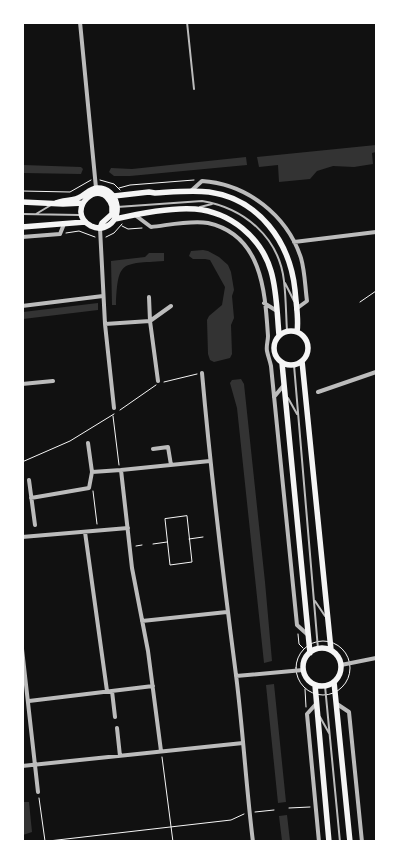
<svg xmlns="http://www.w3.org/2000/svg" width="399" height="864" viewBox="0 0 399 864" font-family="Figtree,sans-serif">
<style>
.water{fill:#333}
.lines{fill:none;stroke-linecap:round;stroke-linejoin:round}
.path{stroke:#f5f5f5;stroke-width:1}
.service{stroke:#bcbcbc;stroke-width:2}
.minor{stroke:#bcbcbc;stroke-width:4}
.secondary{stroke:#f5f5f5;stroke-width:5.5}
</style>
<rect width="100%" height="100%" fill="#111"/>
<path class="water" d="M376,145v7l-4,1 1,11 -19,3 -21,-1 -16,5 -7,8 -31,3 -1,-17 -19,2 -2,-10z
M246,157l1,8 -117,11h-16l-5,-4 2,-4 21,1z
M23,165l58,2 2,2 -2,5 -58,-1z
M203,250l5,1 11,6 9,8 3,7 3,18 -2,6 2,22 -3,7 1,29 -2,4 -16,4 -4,-2 -2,-6 -1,-34 2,-4 13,-11 3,-18 -15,-27 -5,-1h-12l-4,-3 2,-5z
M149,253h15v8c-43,3 -46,-1 -48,44h-4l-1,-44 34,-4z
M98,303v7l-75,9v-7z
M241,379l3,5 21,198 7,79 -8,2 -27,-255 -7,-25 2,-3z
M274,684l12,118 -8,1 -12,-118z
M22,802h7l3,30 -9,3z
M287,815l3,26h-8l-3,-25z"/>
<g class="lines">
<path class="path" d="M100,180l14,4 6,6
M119,188l11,-3 64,-5
M22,191l48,1 21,-12
M122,226l6,3 14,-1
M66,233l13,-2 16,6
M106,237l8,-4 8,-9
M360,302l16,-11
M164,382l33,-8
M120,410l36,-25
M113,416l6,49
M22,462l48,-21 44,-27
M93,491l4,33
M187,516l5,46 -22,3 -5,-46z
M189,539l14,-2
M153,544l14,-2
M136,546l6,-1
M298,634l1,10 4,4
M296 668a27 27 0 1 1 54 0a27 27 0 1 1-54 0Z
M305,689l1,18
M162,757l11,85
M39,798l6,43
M289,808l21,-1
M255,812l19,-2
M40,842l191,-22 13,-6"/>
<path class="service" d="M187,22l7,67
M117,207l85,-6c42,7 77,36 82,80 2,17 2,34 3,50
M200,207l12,-3
M22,214l57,1
M36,214l15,-9
M285,283l9,18
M294,365l24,284
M288,398l9,16
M315,601l10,15
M325,686l15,156
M320,717l9,16"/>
<path class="minor" d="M80,22l16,166
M191,191l11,-10c45,3 85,34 99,77 4,14 4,28 6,43l-11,8
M135,215l16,12c18,-2 40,-7 57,-4 54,12 57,68 60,113 0,5 -2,10 -1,15 1,5 3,10 4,15l26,259 11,10
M100,228l5,96 9,84
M22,237l38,-3 4,-10
M294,242l82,-10
M149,297l1,24 8,60
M264,303l13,8
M22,306l81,-10
M105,324l45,-3 21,-15
M202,373c9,101 21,202 34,302 7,55 10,111 17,167
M22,384l31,-3
M318,392l58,-20
M274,397l10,-12
M88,443l4,29
M153,449l15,-2 3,18
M121,470l89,-9
M29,480l6,45
M31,498l58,-10 3,-16 29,-2 11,98 16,83 13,100
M85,532l22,159
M22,537l106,-9
M142,621l85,-9
M22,649l16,143
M341,665l35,-7
M236,676l67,-6
M112,691l3,26
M29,701l124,-15
M316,704l-9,10 12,128
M337,704l12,8 13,130
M117,728l3,28
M22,766l221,-23"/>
<path class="secondary" d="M114,196l35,-4 6,1c18,-1 36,-3 54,-1 50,7 81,50 86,98 1,14 4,29 2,42
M22,202l41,2 20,-1
M56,203c7,-3 15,-2 22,-5 8,-3 11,-10 20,-10 19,0 26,27 11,37 -6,4 -12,4 -18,1 -28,-15 10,-52 21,-20l5,1
M115,219c22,-5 57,-12 80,-10 35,3 66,28 76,62 6,20 6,43 8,64
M22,227l63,-5
M100,228l2,-5 10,-9v-8
M274 348a17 17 0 1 1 34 0a17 17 0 1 1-34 0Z
M302,361l29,289
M282,363l28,290
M303 667a19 19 0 1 1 38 0a19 19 0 1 1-38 0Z
M334,682l16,160
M315,685l14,157"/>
</g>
<rect width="399" height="864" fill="none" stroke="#ffffff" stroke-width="48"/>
</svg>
